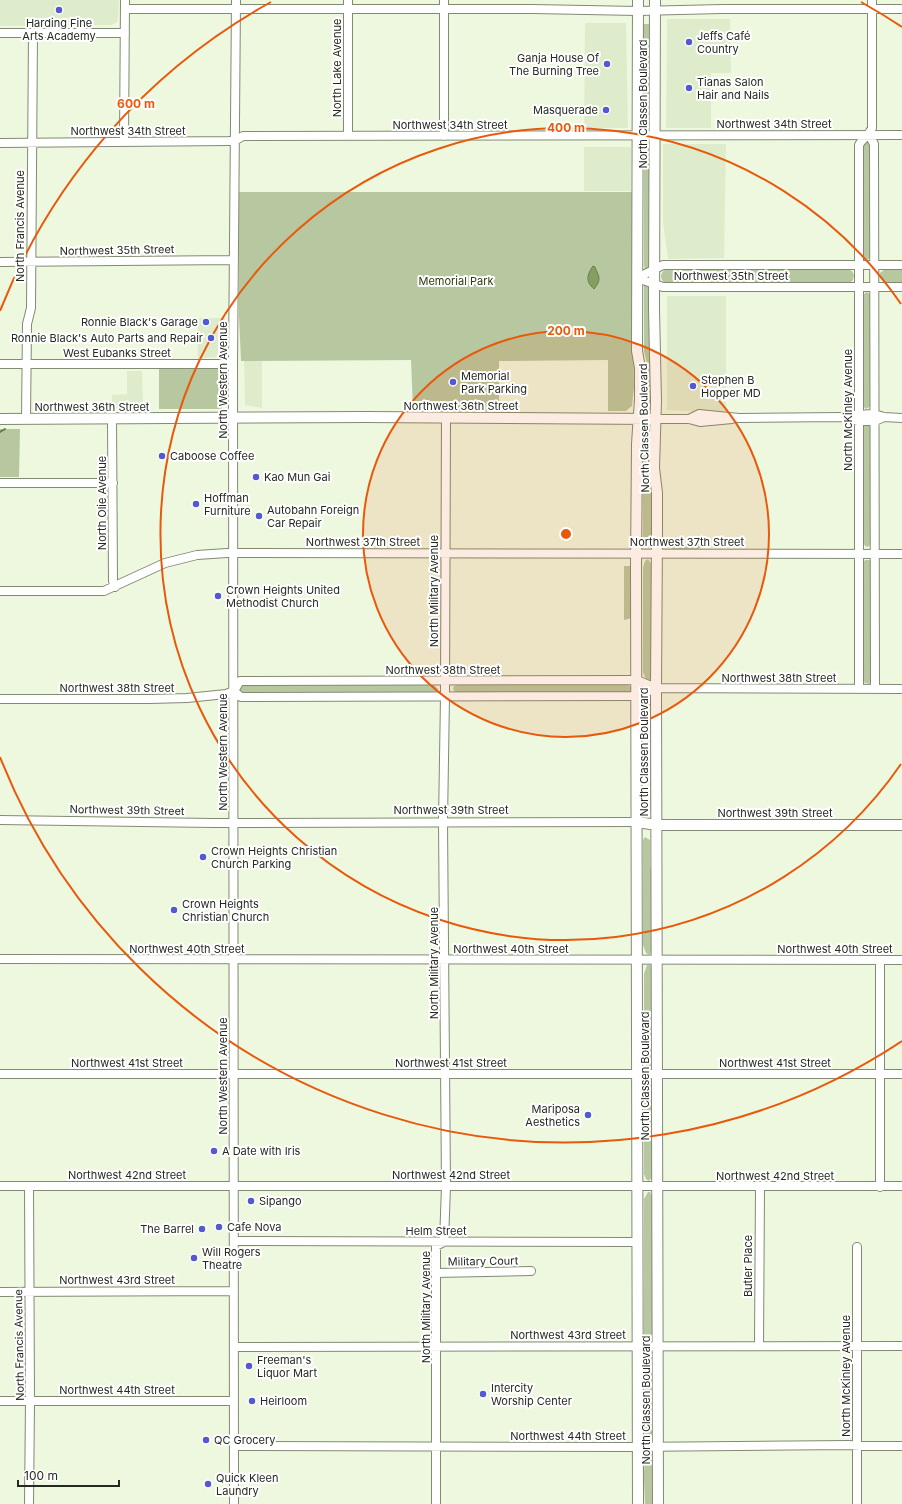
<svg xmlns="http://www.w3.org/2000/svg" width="902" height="1504" viewBox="0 0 902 1504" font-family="Inter,sans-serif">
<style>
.built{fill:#deeccc}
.green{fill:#b7c8a0}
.water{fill:#869f60;stroke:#697c4d}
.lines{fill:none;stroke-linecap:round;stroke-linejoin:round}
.stream{stroke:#697c4d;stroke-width:2}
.minor-casing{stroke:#818b74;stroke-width:10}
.major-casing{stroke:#818b74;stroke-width:12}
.minor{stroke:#fff;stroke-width:8}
.major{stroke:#fff;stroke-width:10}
.ring{fill:none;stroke:#e8590c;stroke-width:2}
.poi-dot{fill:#5459d0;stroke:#fff;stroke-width:1.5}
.labels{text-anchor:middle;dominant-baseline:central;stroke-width:4;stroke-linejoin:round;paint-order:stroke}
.poi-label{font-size:11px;fill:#252920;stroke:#fff;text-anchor:start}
.street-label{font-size:11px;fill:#252920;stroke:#fff}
.park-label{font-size:11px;fill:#2c3b0c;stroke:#fff}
.centre{fill:#e8590c;stroke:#fff;stroke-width:2}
.ring-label{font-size:12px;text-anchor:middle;font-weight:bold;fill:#e8590c;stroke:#fff;stroke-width:4;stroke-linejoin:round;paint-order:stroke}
</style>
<rect width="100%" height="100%" fill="#edf8df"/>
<path class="built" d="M0,0h119l-1,19 -1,3 -6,3 -111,1z
M667,19h63l1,54h-20v55h-45z
M585,23h41l2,105h-44z
M663,144h63l-2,114 -56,1 -5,-37z
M584,147h47v44h-47z
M667,296h59v117l-59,-3z
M197,318h28l-1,39 -26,1z
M244,361h18v47l-17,-3z
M127,371h15l1,37 -31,1v-14l15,-1z"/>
<path class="green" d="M643,24h7v103h-6l-1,-4z
M867,141l3,2 1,114 -4,3 -4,-3 -1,-112 2,-3z
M645,143h4l1,4v122l-5,1 -1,-5v-119z
M239,192h393l2,195 -2,19 -6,5h-18v-51l-109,1v50l-86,-1 -2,-50 -170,1 -2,-45z
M902,268v15h-16l-6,-5v-5l5,-4z
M667,269h181l4,2 2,4 -1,5 -3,3 -183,1c-8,-4 -8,-12 0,-15z
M646,282l5,6v115l-2,2 -2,-3v-39l-3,-12v-65z
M867,292l5,4 -1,110 -5,3 -3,-3 -1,-111z
M159,369h63v40h-63z
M865,425h3l3,2v118l-4,2 -4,-3v-116z
M0,429h20l-1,48h-19z
M644,432h2v36l6,25v47l-2,6 -2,2 -3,-2 -2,-7v-95z
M668,544h38l-8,5h-25l-5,-2z
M648,559l4,6 -1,113 -2,3 -3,-1 -3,-8v-105l2,-6z
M865,560h5l2,2v118l-3,4 -6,-2v-2l-1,-116z
M624,566h8v52l-8,2z
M241,685h193l4,4 -3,5h-192l-4,-4z
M458,685h169l3,1 1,4 -2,3h-173l-3,-4 1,-3z
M647,698l4,1 2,5 -2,107 -1,-2v-99l-4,-8z
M645,837l5,3v26l2,6 1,78 -4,5 -3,-2 -3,-8v-105z
M647,965h3l3,6v91l-3,6h-3l-3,-8v-86z
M646,1080h3l3,4v93l-3,4 -3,-2 -2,-5v-86z
M648,1192h2l3,7v139l-4,4 -5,-8v-135z
M647,1353l4,1 2,5v77l-3,5 -6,-8 1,-74z
M649,1452l3,1 2,6v45h-9c0,-11 -4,-46 4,-52z"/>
<path class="water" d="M593,266l2,1c4,10 7,12 -1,22 -9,-8 -7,-14 -1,-23z"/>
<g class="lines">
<path class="stream" d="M0,432l5,-3"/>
<g class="minor-casing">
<path id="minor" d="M348,0v136
M444,0v136
M125,9h408l105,2 84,-2h180
M0,33h125
M869,135l5,9 1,545
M124,142l1,-142
M0,143l229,-2 7,-1 7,-4 659,-1
M0,262l234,-2
M637,278l26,-13h239
M637,278l26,9h239
M0,364h233
M855,415l19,-1 10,3 18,1
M112,418l1,163 2,6
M26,419l1,-95 4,-16 2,-275
M655,419h34l11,3 32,-3
M689,419l10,-5 40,4 103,-1 17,4h16l9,-4
M0,483h113
M0,591h104l61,-28 32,-8 30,-2 675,1
M859,689v-544c3,-6 10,-10 13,-17v-128
M234,691l7,6 396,-1 19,-8
M0,699h150l37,-1 39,-4 8,-3 6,-10 397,-1 19,8 246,1
M0,820l213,3 424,-1
M0,959l902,1
M880,960v227
M0,1074h902
M0,1186h902
M29,1186l1,215 -1,103
M235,1241l402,1
M436,1273l95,-2
M0,1292l234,-1
M759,1346l1,-159
M234,1347l668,-1
M0,1401h234
M234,1446l394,1 221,-2 15,1h38
M234,1504l-1,-1140 3,-364
M436,1504v-258l8,-4 2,-56 -3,-364 2,-126 1,-278
M857,1504v-257"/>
</g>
<g class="major-casing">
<path id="major" d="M638,0l-1,351 3,17v31l-3,45 -1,121 2,939
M655,0l-1,309 2,92 -2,67 3,25v39l-1,156 2,816
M0,419l365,-2 290,2
M637,822l20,3h245"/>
</g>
<use href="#minor" class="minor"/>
<use href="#major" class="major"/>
</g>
<circle cx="566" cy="534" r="203" fill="#e8590c" fill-opacity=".12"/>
<g class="ring">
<circle cx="566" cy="534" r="203"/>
<path d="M901 764A406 406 0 1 1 901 304"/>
<path d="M902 1041A608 608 0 0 1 0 757M0 311A608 608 0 0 1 271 2M861 2A608 608 0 0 1 902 27"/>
</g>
<g class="poi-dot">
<circle cx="59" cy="10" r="4"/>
<circle cx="689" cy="42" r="4"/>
<circle cx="607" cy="64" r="4"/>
<circle cx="689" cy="88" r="4"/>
<circle cx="606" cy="110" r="4"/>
<circle cx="206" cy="322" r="4"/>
<circle cx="211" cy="338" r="4"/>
<circle cx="453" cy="382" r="4"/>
<circle cx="693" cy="386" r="4"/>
<circle cx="162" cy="456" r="4"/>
<circle cx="256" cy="477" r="4"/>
<circle cx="196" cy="504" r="4"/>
<circle cx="259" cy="516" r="4"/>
<circle cx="218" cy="596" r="4"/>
<circle cx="203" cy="857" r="4"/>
<circle cx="174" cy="910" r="4"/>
<circle cx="588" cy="1115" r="4"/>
<circle cx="214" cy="1151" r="4"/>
<circle cx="251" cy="1201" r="4"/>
<circle cx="219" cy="1227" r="4"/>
<circle cx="202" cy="1229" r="4"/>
<circle cx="194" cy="1258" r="4"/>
<circle cx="249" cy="1366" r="4"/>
<circle cx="483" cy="1394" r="4"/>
<circle cx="252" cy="1401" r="4"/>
<circle cx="206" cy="1440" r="4"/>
<circle cx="208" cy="1484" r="4"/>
</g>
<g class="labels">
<g class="poi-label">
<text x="59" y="23" text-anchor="middle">Harding Fine<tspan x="59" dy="13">Arts Academy</tspan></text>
<text x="697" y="36">Jeffs Café<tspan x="697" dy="13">Country</tspan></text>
<text x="599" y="58" text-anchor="end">Ganja House Of<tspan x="599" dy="13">The Burning Tree</tspan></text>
<text x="697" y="82">Tianas Salon<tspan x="697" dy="13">Hair and Nails</tspan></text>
<text x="598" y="110" text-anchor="end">Masquerade</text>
<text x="198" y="322" text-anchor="end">Ronnie Black's Garage</text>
<text x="203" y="338" text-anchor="end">Ronnie Black's Auto Parts and Repair</text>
<text x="461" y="376">Memorial<tspan x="461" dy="13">Park Parking</tspan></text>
<text x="701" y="380">Stephen B<tspan x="701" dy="13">Hopper MD</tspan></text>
<text x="170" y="456">Caboose Coffee</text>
<text x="264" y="477">Kao Mun Gai</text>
<text x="204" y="498">Hoffman<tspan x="204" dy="13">Furniture</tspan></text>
<text x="267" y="510">Autobahn Foreign<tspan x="267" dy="13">Car Repair</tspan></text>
<text x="226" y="590">Crown Heights United<tspan x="226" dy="13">Methodist Church</tspan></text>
<text x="211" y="851">Crown Heights Christian<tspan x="211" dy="13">Church Parking</tspan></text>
<text x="182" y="904">Crown Heights<tspan x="182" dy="13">Christian Church</tspan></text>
<text x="580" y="1109" text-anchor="end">Mariposa<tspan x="580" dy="13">Aesthetics</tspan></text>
<text x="222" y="1151">A Date with Iris</text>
<text x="259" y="1201">Sipango</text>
<text x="227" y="1227">Cafe Nova</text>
<text x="194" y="1229" text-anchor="end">The Barrel</text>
<text x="202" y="1252">Will Rogers<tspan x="202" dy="13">Theatre</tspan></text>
<text x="257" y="1360">Freeman's<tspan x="257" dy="13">Liquor Mart</tspan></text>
<text x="491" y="1388">Intercity<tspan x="491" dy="13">Worship Center</tspan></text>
<text x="260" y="1401">Heirloom</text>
<text x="214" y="1440">QC Grocery</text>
<text x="216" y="1478">Quick Kleen<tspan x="216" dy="13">Laundry</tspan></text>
</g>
<g class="street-label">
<text transform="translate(337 68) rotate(-90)">North Lake Avenue</text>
<text transform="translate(643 104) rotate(-90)">North Classen Boulevard</text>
<text x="774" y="124">Northwest 34th Street</text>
<text x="450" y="125">Northwest 34th Street</text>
<text x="128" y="131">Northwest 34th Street</text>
<text transform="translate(20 226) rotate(-90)">North Francis Avenue</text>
<text transform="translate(117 250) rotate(-1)">Northwest 35th Street</text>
<text x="731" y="276">Northwest 35th Street</text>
<text x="117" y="353">West Eubanks Street</text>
<text transform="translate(223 380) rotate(-90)">North Western Avenue</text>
<text x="461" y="406">Northwest 36th Street</text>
<text x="92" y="407">Northwest 36th Street</text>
<text transform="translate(848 410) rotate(-90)">North McKinley Avenue</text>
<text transform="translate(644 428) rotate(-91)">North Classen Boulevard</text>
<text transform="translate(102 503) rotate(-90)">North Olie Avenue</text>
<text x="363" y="542">Northwest 37th Street</text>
<text x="687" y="542">Northwest 37th Street</text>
<text transform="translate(434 591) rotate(-90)">North Military Avenue</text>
<text x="443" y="670">Northwest 38th Street</text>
<text x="779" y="678">Northwest 38th Street</text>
<text x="117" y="688">Northwest 38th Street</text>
<text transform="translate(223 752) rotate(-90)">North Western Avenue</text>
<text transform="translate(644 752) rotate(-90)">North Classen Boulevard</text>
<text transform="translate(127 810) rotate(1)">Northwest 39th Street</text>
<text x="451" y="810">Northwest 39th Street</text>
<text x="775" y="813">Northwest 39th Street</text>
<text x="187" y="949">Northwest 40th Street</text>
<text x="511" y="949">Northwest 40th Street</text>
<text x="835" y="949">Northwest 40th Street</text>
<text transform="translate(434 963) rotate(-90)">North Military Avenue</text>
<text x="127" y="1063">Northwest 41st Street</text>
<text x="451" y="1063">Northwest 41st Street</text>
<text x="775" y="1063">Northwest 41st Street</text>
<text transform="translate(223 1076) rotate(-90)">North Western Avenue</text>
<text transform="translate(645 1076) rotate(-90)">North Classen Boulevard</text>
<text x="127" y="1175">Northwest 42nd Street</text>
<text x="451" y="1175">Northwest 42nd Street</text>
<text x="775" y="1176">Northwest 42nd Street</text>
<text x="436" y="1231">Helm Street</text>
<text transform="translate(483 1261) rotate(-1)">Military Court</text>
<text transform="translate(748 1266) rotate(-90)">Butler Place</text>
<text x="117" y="1280">Northwest 43rd Street</text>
<text transform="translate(426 1307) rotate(-90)">North Military Avenue</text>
<text x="568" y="1335">Northwest 43rd Street</text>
<text transform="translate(19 1345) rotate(-91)">North Francis Avenue</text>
<text transform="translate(846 1376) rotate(-90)">North McKinley Avenue</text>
<text x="117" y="1390">Northwest 44th Street</text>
<text transform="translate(646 1400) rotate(-90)">North Classen Boulevard</text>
<text x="568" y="1436">Northwest 44th Street</text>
</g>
<g class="park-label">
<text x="456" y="281">Memorial Park</text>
</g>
</g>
<circle cx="566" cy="534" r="6" class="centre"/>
<g class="ring-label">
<text x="136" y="108">600 m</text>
<text x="566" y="132">400 m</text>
<text x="566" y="335">200 m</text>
</g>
<path d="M18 1480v6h101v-6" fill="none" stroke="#252920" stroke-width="2"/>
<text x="24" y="1480" font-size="12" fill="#252920" stroke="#ffffff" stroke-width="3" paint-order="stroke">100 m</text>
</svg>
